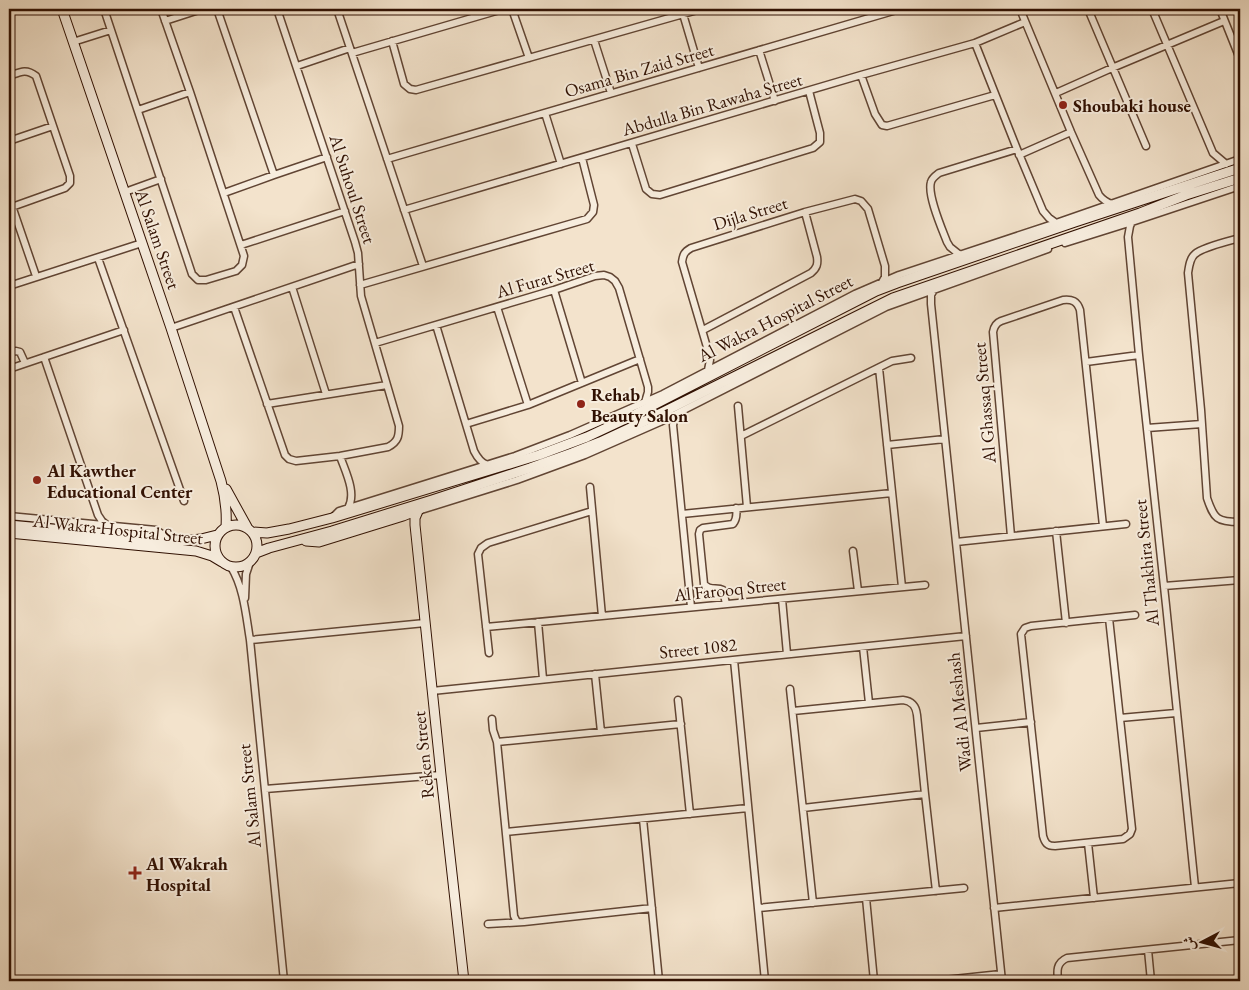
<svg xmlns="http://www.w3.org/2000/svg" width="1249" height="990" viewBox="0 0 1249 990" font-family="'EB Garamond',Amiri,serif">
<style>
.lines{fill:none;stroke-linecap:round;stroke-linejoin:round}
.street-casing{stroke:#614534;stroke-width:9}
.secondary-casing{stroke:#301002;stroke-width:11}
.street{stroke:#f7edde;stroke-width:6}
.secondary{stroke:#f7edde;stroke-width:9}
.poi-dot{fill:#8f2418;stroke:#f7edde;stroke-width:2}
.labels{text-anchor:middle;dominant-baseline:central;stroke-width:4;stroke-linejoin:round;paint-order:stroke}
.street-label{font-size:18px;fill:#301002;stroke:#f7edde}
.poi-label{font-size:18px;font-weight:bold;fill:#301002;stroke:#f7edde;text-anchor:start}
</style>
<rect width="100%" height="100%" fill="#f3e3cc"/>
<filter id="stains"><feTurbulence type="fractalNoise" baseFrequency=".004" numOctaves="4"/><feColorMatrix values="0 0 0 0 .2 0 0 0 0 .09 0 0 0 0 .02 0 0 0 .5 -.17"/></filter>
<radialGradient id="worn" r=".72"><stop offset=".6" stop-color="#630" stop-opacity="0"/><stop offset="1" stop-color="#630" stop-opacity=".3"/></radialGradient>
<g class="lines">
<g class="street-casing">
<path id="street" d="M104,9l88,265 6,6h8l30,-9 6,-6 2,-9 -54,-164 -29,-83
M217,9l57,166
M337,9l86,257
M512,9l17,49
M1020,9l51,123 28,63c4,5 7,7 13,9
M1088,9l58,137
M1152,9l61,144 13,11
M1220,9l20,50
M683,14l16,54
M165,21l37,-12
M594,40l17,53
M392,41l12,43 6,5 6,1 285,-81
M73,42l38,-12
M975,43l42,106 26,62 6,7 7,5
M759,50l16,51
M352,53l151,-44
M297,66l53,-18
M861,75l14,39 7,11 5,1 108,-31
M9,76c11,-4 17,-8 27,0l34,100v7l-5,5 -56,20
M1056,93l56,-25 112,-47
M138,110l52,-18
M545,113l16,51
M9,141l44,-15
M632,144l14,45 6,5 8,1 153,-47 7,-6v-9l-11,-42
M1019,155l52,-23
M387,159l513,-150
M125,192l36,-13
M224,193l50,-18 53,-18
M12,206l24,70
M404,210l457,-135 114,-32 50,-21
M1133,220l-3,6 -2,11 11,118 27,250 29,282
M1240,238c-11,3 -37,9 -45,16 -5,4 -6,12 -7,19l13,137 6,88c7,21 10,24 33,24
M1065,243l67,-21 108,-36
M241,245l104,-34
M960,255l-10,-8 -3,-5c-5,-13 -20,-47 -16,-60 1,-4 4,-6 8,-9l78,-24
M98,258l86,243
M360,285l227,-66 6,-7 1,-7 -12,-47
M9,286l133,-43
M292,287l34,107
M935,288l-4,7v9l71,677
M554,290l28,93
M234,307l51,148 4,4 7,2 44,-5 48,-9c10,-5 11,-11 11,-21l-38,-130 -3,-43 -3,-11 -78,-233
M497,307l31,98
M436,325l38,126c3,6 6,11 13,14
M171,328l188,-64
M703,330l108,-57c6,-5 7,-9 6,-16l-12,-45
M375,343l179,-53 41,-14 9,-1 6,2 5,4 4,7 29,99v5l-3,10
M9,353l7,-2 4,1 5,11
M44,357l54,158 4,6 5,4
M1086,362l53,-7
M879,368l23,219
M9,369l115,-39
M708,370l2,-10 -1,-6 -27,-92c1,-7 2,-10 9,-14l114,-36 50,-13 6,2 7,8 17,57v11l-4,7
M267,404l120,-19
M738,406l9,101
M676,414l-3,11 18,182
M466,424l62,-19 112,-46
M1147,428l55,-4
M741,436l151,-75 19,-3
M887,445l58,-6
M340,456c5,15 17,37 8,52
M590,487l12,129
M418,511l99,-31 68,-25 75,-33 226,-115 162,-58
M682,514l210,-21
M9,516l147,14 14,9
M333,517l6,-6 176,-55 55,-21 93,-41 192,-100 44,-19 157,-52 184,-64
M1056,531l10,92
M1011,536l-18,-204c1,-6 3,-9 8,-11l62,-21c9,-1 14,1 17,10l23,216
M956,542l170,-18
M853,551l5,40
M231,567c13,21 15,49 19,73l34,341
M1164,586l76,-6
M245,598l1,-24 4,-12
M782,599l5,55
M726,604l-3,-14c-6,-3 -14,1 -19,-6l-5,-50 1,-4 3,-2 30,-4c4,-5 4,-10 3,-16
M1109,618l23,211 -2,5 -7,5 -68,7c-8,0 -10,-3 -12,-10l-22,-202 4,-6 6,-2 104,-11
M538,622l5,57
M486,627l439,-42
M250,640l175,-17
M863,647l6,56
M489,653l-11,-99 3,-6 7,-5 104,-32
M734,660l31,321
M595,674l6,58
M790,689l23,214
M432,691l534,-55
M678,700l12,114
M793,711l110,-11c9,1 13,6 14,15l8,79 11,97
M1120,718l56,-5
M492,719l1,11 4,12 17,174 3,6
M976,728l55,-6
M497,742l184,-18
M265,789l176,-14
M803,808l122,-14
M643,819l16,162
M506,832l242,-24
M1088,843l6,55
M866,898l8,83
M758,908l206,-20
M994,908l246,-25
M488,924l36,-2 128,-14
M1148,950l3,31
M935,981l66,-7
M1058,981c-1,-10 -2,-18 9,-23l173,-18"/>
</g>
<g class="secondary-casing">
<path id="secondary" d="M62,9l109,319 50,153c4,15 6,30 5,46
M226,489l21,38
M418,511l-3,7v7l26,250 23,206
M215 546a21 21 0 1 1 42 0a21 21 0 1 1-42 0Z
M9,525l173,16 19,-2 16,-4
M252,532l15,1 22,-4 43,-11 207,-63 48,-18 49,-23 240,-123 21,-8 178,-61 165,-54
M9,533l187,18 16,5 10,6
M306,541l13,1 84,-26 17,-7
M256,553l13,-5 63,-17 100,-31 98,-32 42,-15 28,-11 45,-21 248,-123 247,-85 46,-18 54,-17"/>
</g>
<use href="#street" class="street"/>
<use href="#secondary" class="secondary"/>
</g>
<g class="poi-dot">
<circle cx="1063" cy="105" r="5"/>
<circle cx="581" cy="404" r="5"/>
<circle cx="37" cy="480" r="5"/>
<path d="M132.5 865.5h5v5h5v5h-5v5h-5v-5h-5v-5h5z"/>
</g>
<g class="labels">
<g class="street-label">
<text transform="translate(639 70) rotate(-16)">Osama Bin Zaid Street</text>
<text transform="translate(712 104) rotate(-16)">Abdulla Bin Rawaha Street</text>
<text transform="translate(353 189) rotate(72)">Al Suhoul Street</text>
<text transform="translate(750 213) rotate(-17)">Dijla Street</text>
<text transform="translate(158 239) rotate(71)">Al Salam Street</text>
<text transform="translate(545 278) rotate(-16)">Al Furat Street</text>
<text transform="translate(775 318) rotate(-27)">Al Wakra Hospital Street</text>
<text transform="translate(984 403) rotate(-95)">Al Ghassaq Street</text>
<text transform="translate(118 529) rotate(6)">Al Wakra Hospital Street</text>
<text transform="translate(1146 563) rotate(-96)">Al Thakhira Street</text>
<text transform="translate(730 589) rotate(-6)">Al Farooq Street</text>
<text transform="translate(698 648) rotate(-6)">Street 1082</text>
<text transform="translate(959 712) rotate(-96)">Wadi Al Meshash</text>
<text transform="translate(423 755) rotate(-96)">Reken Street</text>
<text transform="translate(249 796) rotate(-96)">Al Salam Street</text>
</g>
<g class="poi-label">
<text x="1073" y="105">Shoubaki house</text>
<text x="591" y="394">Rehab<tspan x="591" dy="21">Beauty Salon</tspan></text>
<text x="47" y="470">Al Kawther<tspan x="47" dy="21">Educational Center</tspan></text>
<text x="146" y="863">Al Wakrah<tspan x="146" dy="21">Hospital</tspan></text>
</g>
</g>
<rect width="1249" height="990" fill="none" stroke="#f3e3cc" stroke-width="30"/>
<rect x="10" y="10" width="1229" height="970" fill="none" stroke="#301002" stroke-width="2.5"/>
<rect x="15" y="15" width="1219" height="960" fill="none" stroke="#301002"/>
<g transform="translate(1202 942) rotate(264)" stroke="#f7edde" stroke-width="4" paint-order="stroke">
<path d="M0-4L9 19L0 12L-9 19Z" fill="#301002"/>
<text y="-8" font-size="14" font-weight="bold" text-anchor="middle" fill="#301002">ش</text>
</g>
<rect width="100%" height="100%" filter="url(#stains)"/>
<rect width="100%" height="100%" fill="url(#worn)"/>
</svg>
